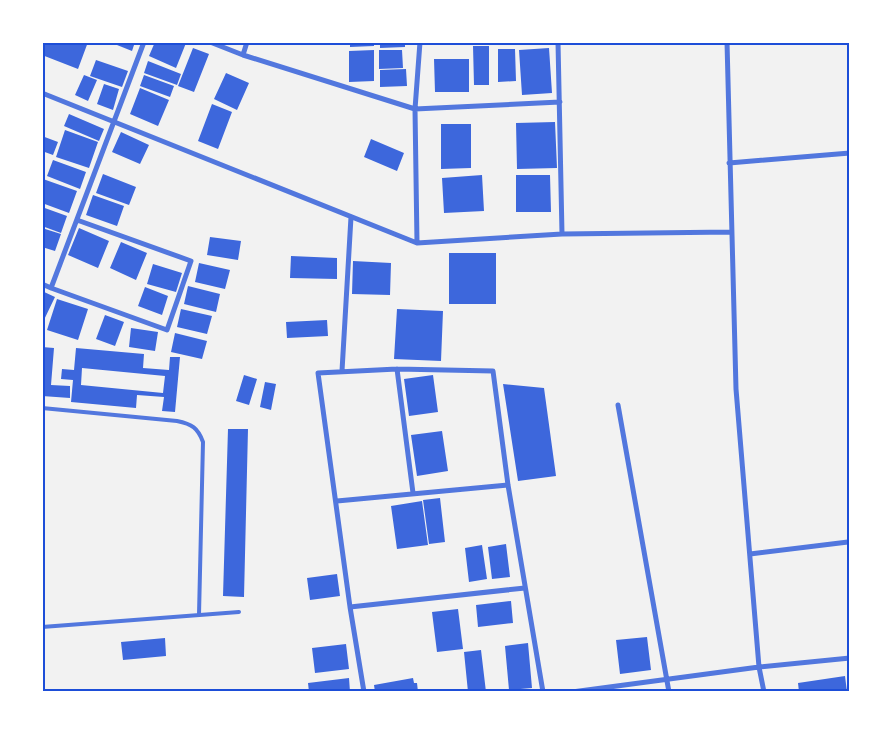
<svg xmlns="http://www.w3.org/2000/svg" width="892" height="734" viewBox="0 0 892 734" font-family="Commissioner,sans-serif">
<style>
.building{fill:#3d67dc;fill-rule:evenodd}
.lines{fill:none;stroke-linecap:round;stroke-linejoin:round}
.service{stroke:#5277de;stroke-width:4}
.minor{stroke:#5277de;stroke-width:5}
.neatline{fill:none;stroke:#1d4ed8;stroke-width:2}
</style>
<rect width="100%" height="100%" fill="#f2f2f2"/>
<path class="building" d="M44,42h44l-10,27 -36,-14z
M118,42h17l-3,9 -15,-6z
M155,42l31,1 -10,25 -27,-12z
M350,42h24v4l-24,1z
M380,42h25v5l-25,1z
M473,46h16v39h-15z
M193,48l16,6 -15,38 -16,-6z
M549,48l3,45 -30,2 -3,-45z
M498,49h17l1,32 -18,1z
M374,50v31l-25,1v-31z
M379,50h23l1,18 -24,1z
M434,59h35v33h-34z
M96,60l32,11 -6,16 -32,-11z
M148,61l33,13 -4,11 -33,-12z
M406,69l1,17 -27,1v-17z
M226,73l23,10 -12,27 -23,-11z
M84,75l13,5 -9,21 -13,-6z
M144,75l30,11 -4,11 -30,-11z
M104,84l15,5 -6,21 -16,-6z
M140,88l29,12 -11,26 -28,-12z
M212,104l20,8 -14,37 -20,-8z
M69,114l35,15 -5,12 -35,-15z
M555,122l2,46 -40,1 -1,-46z
M441,124h30v44l-30,1z
M65,130l33,12 -9,26 -33,-11z
M121,132l28,13 -9,19 -28,-12z
M42,136l16,6 -5,13 -11,-4z
M371,139l33,14 -7,18 -33,-14z
M53,160l33,12 -6,17 -33,-13z
M103,174l33,13 -7,18 -33,-12z
M482,175l2,36 -40,2 -2,-35z
M516,175h34l1,37h-35z
M43,179l34,12 -8,22 -27,-10z
M93,195l31,11 -7,20 -31,-11z
M42,207l25,9 -6,17 -19,-7z
M42,228l19,6 -6,17 -13,-4z
M79,228l30,13 -11,27 -30,-13z
M210,237l31,4 -3,19 -31,-5z
M121,242l26,11 -11,27 -26,-12z
M449,253h47v51h-47z
M291,256l46,2v21l-47,-1z
M353,261l38,2 -1,32 -38,-1z
M199,263l31,7 -5,19 -30,-7z
M153,264l29,9 -6,19 -29,-8z
M188,286l32,8 -4,18 -32,-8z
M145,287l23,9 -6,19 -24,-9z
M42,291l13,6 -13,27z
M57,299l31,10 -10,31 -31,-10z
M181,309l31,7 -5,18 -30,-7z
M397,309l46,2 -2,50 -47,-2z
M105,315l19,7 -9,24 -19,-7z
M327,320l1,16 -41,2 -1,-16z
M131,328l27,4 -3,19 -26,-4z
M175,333l32,8 -5,18 -31,-7z
M42,347l12,1 -3,37 19,1v12l-28,-2z
M76,348l68,6 -1,14 26,2 1,-13h10l-5,55 -13,-1 2,-14 -27,-2 -1,13 -65,-6 2,-22 -12,-1 1,-10 12,1zM82,368l83,8 -2,17 -82,-8z
M244,375l13,4 -8,26 -13,-4z
M433,375l5,37 -29,4 -5,-37z
M265,382l11,2 -5,26 -11,-3z
M503,384l41,4 12,88 -38,5z
M228,429h20l-4,168 -21,-1z
M442,431l6,40 -31,5 -6,-41z
M440,498l5,44 -16,2 -6,-44z
M422,501l6,44 -31,4 -6,-43z
M506,544l4,33 -18,2 -4,-32z
M482,545l5,34 -18,3 -4,-34z
M337,574l3,22 -30,4 -3,-22z
M511,601l2,22 -35,4 -2,-22z
M458,609l5,40 -26,3 -5,-40z
M647,637l4,33 -31,4 -4,-34z
M165,638l1,18 -43,4 -2,-18z
M528,643l4,45 -23,2 -4,-44z
M346,644l3,25 -34,4 -3,-25z
M481,650l5,42h-18l-4,-40z
M845,676l2,16h-48l-1,-9z
M349,678l1,14h-41l-1,-9z
M413,678l1,5h3l1,9h-43l-1,-7z"/>
<g class="lines">
<path class="service" d="M42,408l135,13c15,3 21,7 26,21l-4,173
M42,627l197,-15"/>
<path class="minor" d="M210,42l33,13 172,54 145,-7
M727,42l9,347 23,278 5,25
M243,55l4,-13
M42,93l375,150 145,-9 -4,-192
M729,163l121,-10
M77,220l114,41 -24,69 -116,-42 93,-246
M562,234l169,-2
M417,243l-2,-134 5,-67
M42,284l9,4
M397,369l16,124
M342,371l9,-154
M618,405l51,287
M337,501l171,-16
M750,554l98,-12
M350,607l175,-19
M364,692l-14,-85 -32,-234 79,-4 96,2 15,114 35,207
M572,692l187,-25 91,-9"/>
</g>
<rect width="892" height="734" fill="none" stroke="#ffffff" stroke-width="88"/>
<rect x="44" y="44" width="804" height="646" class="neatline"/>
</svg>
